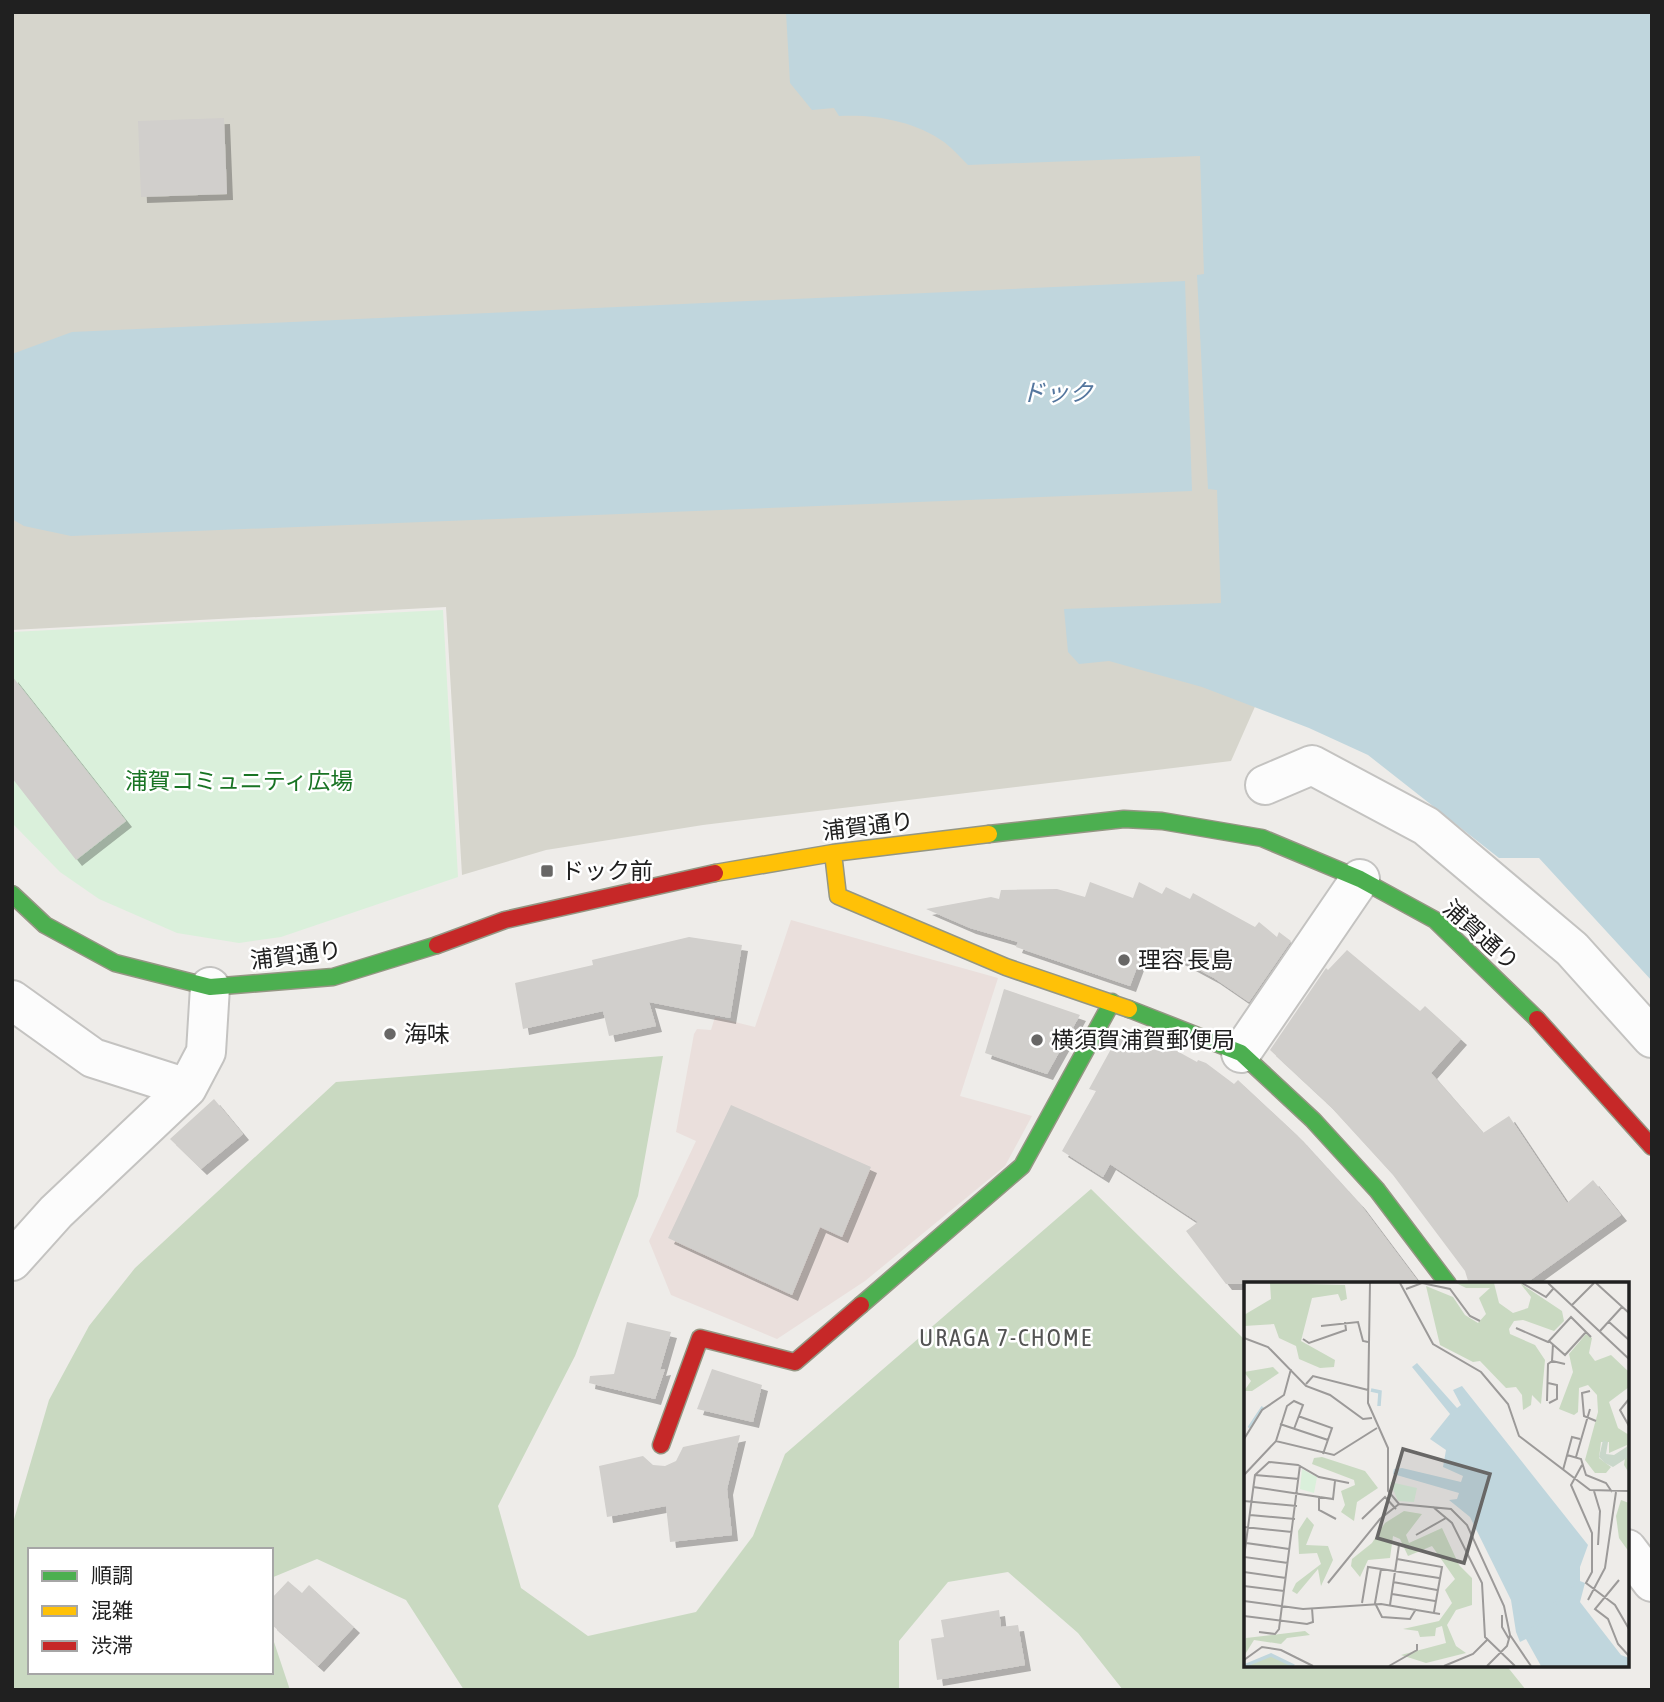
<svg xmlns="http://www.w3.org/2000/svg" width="1664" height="1702" viewBox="0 0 1664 1702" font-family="'Asap Condensed','Noto Sans JP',sans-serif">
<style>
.commercial{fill:#eadfdc}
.construction{fill:#d6d5cc}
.forest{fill:#c9d9c1}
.park{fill:#daf0db}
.water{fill:#c0d6dd}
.building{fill:#d1cfcc;filter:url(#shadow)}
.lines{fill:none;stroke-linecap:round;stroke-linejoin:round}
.street-casing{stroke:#c4c3c1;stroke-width:42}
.fast-casing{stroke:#949683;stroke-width:19}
.slow-casing{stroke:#949683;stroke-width:19}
.jam-casing{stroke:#949683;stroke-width:19}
.street{stroke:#fcfcfc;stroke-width:38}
.fast{stroke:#4caf50;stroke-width:16}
.slow{stroke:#ffc107;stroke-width:16}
.jam{stroke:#c62828;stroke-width:16}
.poi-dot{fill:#686766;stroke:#fff;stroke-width:2.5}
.labels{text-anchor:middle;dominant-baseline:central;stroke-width:5;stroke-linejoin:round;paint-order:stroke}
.park-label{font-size:23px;fill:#197424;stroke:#fff}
.street-label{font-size:23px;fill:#202020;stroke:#fff}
.poi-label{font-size:23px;fill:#202020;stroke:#fff;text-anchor:start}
.water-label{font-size:24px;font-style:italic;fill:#54769e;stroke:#fff}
.neighbourhood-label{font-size:24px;letter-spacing:2px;fill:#535353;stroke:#fff}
.inset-river{fill:none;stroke:#c0d6dd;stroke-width:3.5}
.inset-road{fill:none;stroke:#9c9a99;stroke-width:2}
.view{fill:#686766;fill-opacity:0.15;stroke:#686766;stroke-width:3.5}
.inset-edge{fill:none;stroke:#202020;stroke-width:3.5}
</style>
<defs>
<filter id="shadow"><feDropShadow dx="6" dy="6" stdDeviation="0" flood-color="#0004"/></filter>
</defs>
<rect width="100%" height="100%" fill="#eeece9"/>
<path class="commercial" d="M791,920l207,58 -38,118 72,20 -27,50 -140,115 -88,58 -106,-44 -22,-54 47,-100 -20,-9 18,-98 3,-5 14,1 4,-13 40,10z"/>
<path class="construction" d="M12,12h821l395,109 33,572 -30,68 -528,64 -157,25 -84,25 -16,-268 -434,23z"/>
<path class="forest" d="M663,1056l-25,140 -63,160 -77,150 23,82 67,48 108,-24 57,-76 32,-82 306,-265 155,152v324h260l20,25h-403l-45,-57 -70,-61 -60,10 -49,59v49h-435l-58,-90 -89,-41 -46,19v-28h-241v122h241v-39l19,57h-278v-164l37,-126 40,-74 46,-58 201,-186z"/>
<path class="park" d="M443,610l15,267 -177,60 -42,6 -62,-10 -78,-34 -39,-27 -48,-49v-191z"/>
<path class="water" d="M786,12h866v969l-113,-123h-40l-131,-103 -59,-27 -107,-41 -93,-26 -30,3 -11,-12 -4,-43 157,-6 -4,-113 -9,-1 -11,-214 7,-1 -4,-118 -232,9c-7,-7 -15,-16 -24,-23 -29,-21 -70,-28 -105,-26l-5,-8 -22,2 -22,-27z
M1185,281l7,210 -1121,45 -47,-10 -12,-7v-165l60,-22z"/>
<path class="building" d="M224,118l3,76 -86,3 -3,-76z
M12,676l114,145 -50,39 -64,-82z
M1090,882l43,16 6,-16 23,12 4,-7 24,12 3,-6 62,34 4,-5 18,15 2,-5 12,9 -42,61 -35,-24 -54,-29 -4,10 -14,-5 -12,32 -114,-39 2,-5 -48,-14 -44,-19 65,-12 8,2 2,-9 56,-1 28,8z
M689,937l53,8 -12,73 -81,-16 7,24 -47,10 -6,-25 -80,18 -8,-46 78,-18 -1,-5z
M1347,950l73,61 5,-5 36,33 -30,34 52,60 26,-17 58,87 26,-23 28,35 -96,69h-56l-4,-13 -72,-96 -64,-70 -59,-55 56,-82 2,2z
M1004,989l76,26 -33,59 -62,-21z
M1122,1029l55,22 20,11 1,-2 8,3 28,21 4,-4 59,55 63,69 60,80h-194l-40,-53 12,-9 -88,-58 -7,13 -41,-26 34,-60 -7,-2z
M214,1099l29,35 -42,35 -31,-30z
M731,1105l140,62 -29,70 -22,-10 -28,68 -124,-57z
M627,1322l44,10 -11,38 5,-1 -10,30 -66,-16 1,-7 24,-2z
M712,1369l50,16 -9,37 -56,-13z
M740,1435l-13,54 5,46 -62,7 -4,-36 -59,11 -8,-51 44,-10 10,9 12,1 11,-5 7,-14z
M288,1581l14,12 7,-8 45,42 -36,39 -47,-42v-25z
M999,1610l2,17 17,-2 7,40 -88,15 -6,-41 13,-2 -3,-17z"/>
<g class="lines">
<g class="street-casing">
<path id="street" d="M1265,785l47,-20 114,61 146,123 80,89
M12,1000l81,58 94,30
M1241,1053l119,-174
M12,1261l44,-49 131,-124 19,-36 4,-65
M1627,1549l25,33"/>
</g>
<g class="fast-casing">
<path id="fast" d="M989,834l135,-15 38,2 100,17 98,41 75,41 102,99
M12,894l33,31 70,38 95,24 123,-10 104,-32
M1129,1009l112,44 72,67 64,70 71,94
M861,1305l161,-139 90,-164"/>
</g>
<g class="slow-casing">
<path id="slow" d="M833,853l5,43 168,71 123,42
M715,873l118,-20 156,-19"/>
</g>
<g class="jam-casing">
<path id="jam" d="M437,945l68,-25 210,-47
M1537,1019l115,128
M661,1445l39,-107 95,24 66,-57"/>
</g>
<use href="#street" class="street"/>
<use href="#fast" class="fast"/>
<use href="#slow" class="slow"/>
<use href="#jam" class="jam"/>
</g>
<g class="poi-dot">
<rect x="540" y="864" width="14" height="14" rx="3.5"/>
<circle cx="1124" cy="960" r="7"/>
<circle cx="390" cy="1034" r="7"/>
<circle cx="1037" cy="1040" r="7"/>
</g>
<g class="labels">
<g class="park-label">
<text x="239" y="781">浦賀コミュニティ広場</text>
</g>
<g class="street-label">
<text transform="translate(868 826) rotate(-7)">浦賀通り</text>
<text transform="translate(1481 935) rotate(42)">浦賀通り</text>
<text transform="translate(296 955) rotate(-7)">浦賀通り</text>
</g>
<g class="poi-label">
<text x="561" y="871">ドック前</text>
<text x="1138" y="960">理容 長島</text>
<text x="404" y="1034">海味</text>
<text x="1051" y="1040">横須賀浦賀郵便局</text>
</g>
<g class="water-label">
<text x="1057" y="392">ドック</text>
</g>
<g class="neighbourhood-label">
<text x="1006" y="1337">URAGA 7-CHOME</text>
</g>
</g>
<g transform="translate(1244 1282)">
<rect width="385" height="385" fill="#eeece9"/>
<path d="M26,1l75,2 2,14 -6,2 -3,-7 -26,4 -11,43 34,19 -1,7 -14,1 -21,-9 -3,-13 -17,-8 -5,-14 -30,2v-11l27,-16zM212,1h38l5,20 14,10 15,-5 3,-11 -11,-14 42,28 2,10 -10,10 -31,-11 -9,1 -5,8 1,5 25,11 10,15 -4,44 -9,-9 -1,10 -8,5 -1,-15 -6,-8 -10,1 -26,-27 -7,1 -33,-17 -14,-59 27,11 12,18 13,8 8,-9 -7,-16 11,-10h-24zM342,52l6,4 -3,15 6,8 16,-6 18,17v15l-20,15 9,26 11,7v38l-5,-8 3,-20 -18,8v-11h-8l-2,16 12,9 -5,6h-11l-10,-13 13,-48 -1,-17 -9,-10 -9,3 -1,24 -4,3 -15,-6 14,-37 -4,-18zM29,85l6,6 -27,18h-8l7,-10 -7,-9zM78,175l43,14 13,17 -21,14 -3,19 -13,-9 4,-7 -4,-14 14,-6 -1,-5 -42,-16 2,-6zM377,218l8,3v49l-10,-14 -3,-22zM160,229l18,3 -16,21 3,8 33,-15 17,37 13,13v27l-16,5 -9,15 9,21 10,7 -40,10 -25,-8 45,-12 -4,-17 -6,2 -1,8 -15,1 -2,-6 -15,-2 36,-8 13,-18 -7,-13 10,-11 -23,-33 -24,10 -8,-17 -7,-3 -3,22 -22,2 -8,17 -9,-11 1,-7 20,-16 13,-20zM63,235l7,8 -8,20 22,1 5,14 -12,26 -3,-17 -21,25 -5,-3 4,-8 25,-19 -4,-11 -18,1 -1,-23zM61,349l5,4 -23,3 -6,6 -27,-4 -10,16 2,-18zM23,374l10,2 15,8h-44z" fill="#c9d9c1"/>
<path d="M359,158l5,2 -2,12 8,1 14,-9 -1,12 -14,9 -8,-4 -6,-6z" fill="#c9d7ca"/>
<path d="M58,187l15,8 -3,16 -14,-4zM146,200l27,6 -3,14 -16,-1z" fill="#daf0db"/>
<path d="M173,81l40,45 4,-3 -8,-15 9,-4 126,159 -8,22v14l5,2 -5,19 41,53 8,3v8h-88l-15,-27 -6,3 -4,-10 -5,-32 -41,-83 -21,-17 8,-1 2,-6 -66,-19 1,-5 8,-1 59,14 2,-6 -20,-9 3,-17 -16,-11 20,-25 -38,-47z" fill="#c0d6dd"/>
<path class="inset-river" d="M127,108l9,2 -1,14M5,146l14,-21M281,356l52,-59M0,384l27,-11 23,11"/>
<path class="inset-road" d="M126,1l-2,120 20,45v43l11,13 52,5 16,16 37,81 6,29 -3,11 -20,20M156,1l33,61 48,28 27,32 11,32 71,54 39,1M278,1l24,14 7,-8M304,1l81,76M352,1l33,30M162,7l16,-6 28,6 20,27 10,5M328,23l22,-22M365,40l20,18M77,44l37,-4 5,19 5,1M272,46l32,14 23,-25 20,20M356,49l22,-24M0,56l24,9 38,39 24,9 33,24 9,-1M59,57l6,4 37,-13 -1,-8M305,59l16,14 21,-23M309,62l-1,17 13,3M304,101l9,2v14l-8,4M62,102l7,-8 55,14M346,109l-8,2 2,23 12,5M385,117l-9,11 9,16M303,119l1,-37 4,-3M54,134l34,12 -9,26M36,142l48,16M0,157l18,-29 22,-15 7,-26M32,159l11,-35 7,-5 9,4 -9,24M323,173l14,4 5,16 20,8 6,9M332,175l14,-48M338,183l-11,20 21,48v39l-6,11 29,22 14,24M319,188l9,-33 8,2M0,193l32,-34 58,14 43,-27M11,193l44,4M9,205l80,12 2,-18M350,209l6,20 -2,34M75,214v14l17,9M0,219l53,5M189,225l19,16 30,60 3,54 30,29M6,233l45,4M118,237l23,-22 11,12M0,245l48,5M172,253l30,-17M2,261l43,6M153,277l45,8 -8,45M44,281l-44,-6 11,-82 14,-13 29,3 21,12 30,6M137,287l-6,34 7,14 28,2 6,-10M0,290l42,6M375,298l-24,29 13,10 10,25 11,12M149,300l44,8M84,301l52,-64 19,-15M0,304l40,5M148,312l43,7M344,318l17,-32 11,-76M0,319l59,8 78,-5 59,10M118,321l6,-36 71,11M146,323l9,-60M258,333v12l7,12M0,334l63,8 6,-2 -1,-14M15,350l16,2 4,-5 21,-164M266,353l21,31M0,378l18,-13 19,3 32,16M145,384l28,-16v-6M200,384l29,-12 14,-14"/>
<path class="view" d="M159,167l87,25 -26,89 -87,-25z"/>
<rect width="385" height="385" class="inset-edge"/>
</g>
<rect width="1664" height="1702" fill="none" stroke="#202020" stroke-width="28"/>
<rect x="28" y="1548" width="245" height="126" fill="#ffffff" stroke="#a6a6a6" stroke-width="2"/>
<rect x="42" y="1571" width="35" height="10" fill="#4caf50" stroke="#a6a6a6" stroke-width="2"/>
<text x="91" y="1583" font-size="21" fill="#202020">順調</text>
<rect x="42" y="1606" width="35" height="10" fill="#ffc107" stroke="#a6a6a6" stroke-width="2"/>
<text x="91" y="1618" font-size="21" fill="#202020">混雑</text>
<rect x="42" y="1641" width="35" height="10" fill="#c62828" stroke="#a6a6a6" stroke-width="2"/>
<text x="91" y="1653" font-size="21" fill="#202020">渋滞</text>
</svg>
